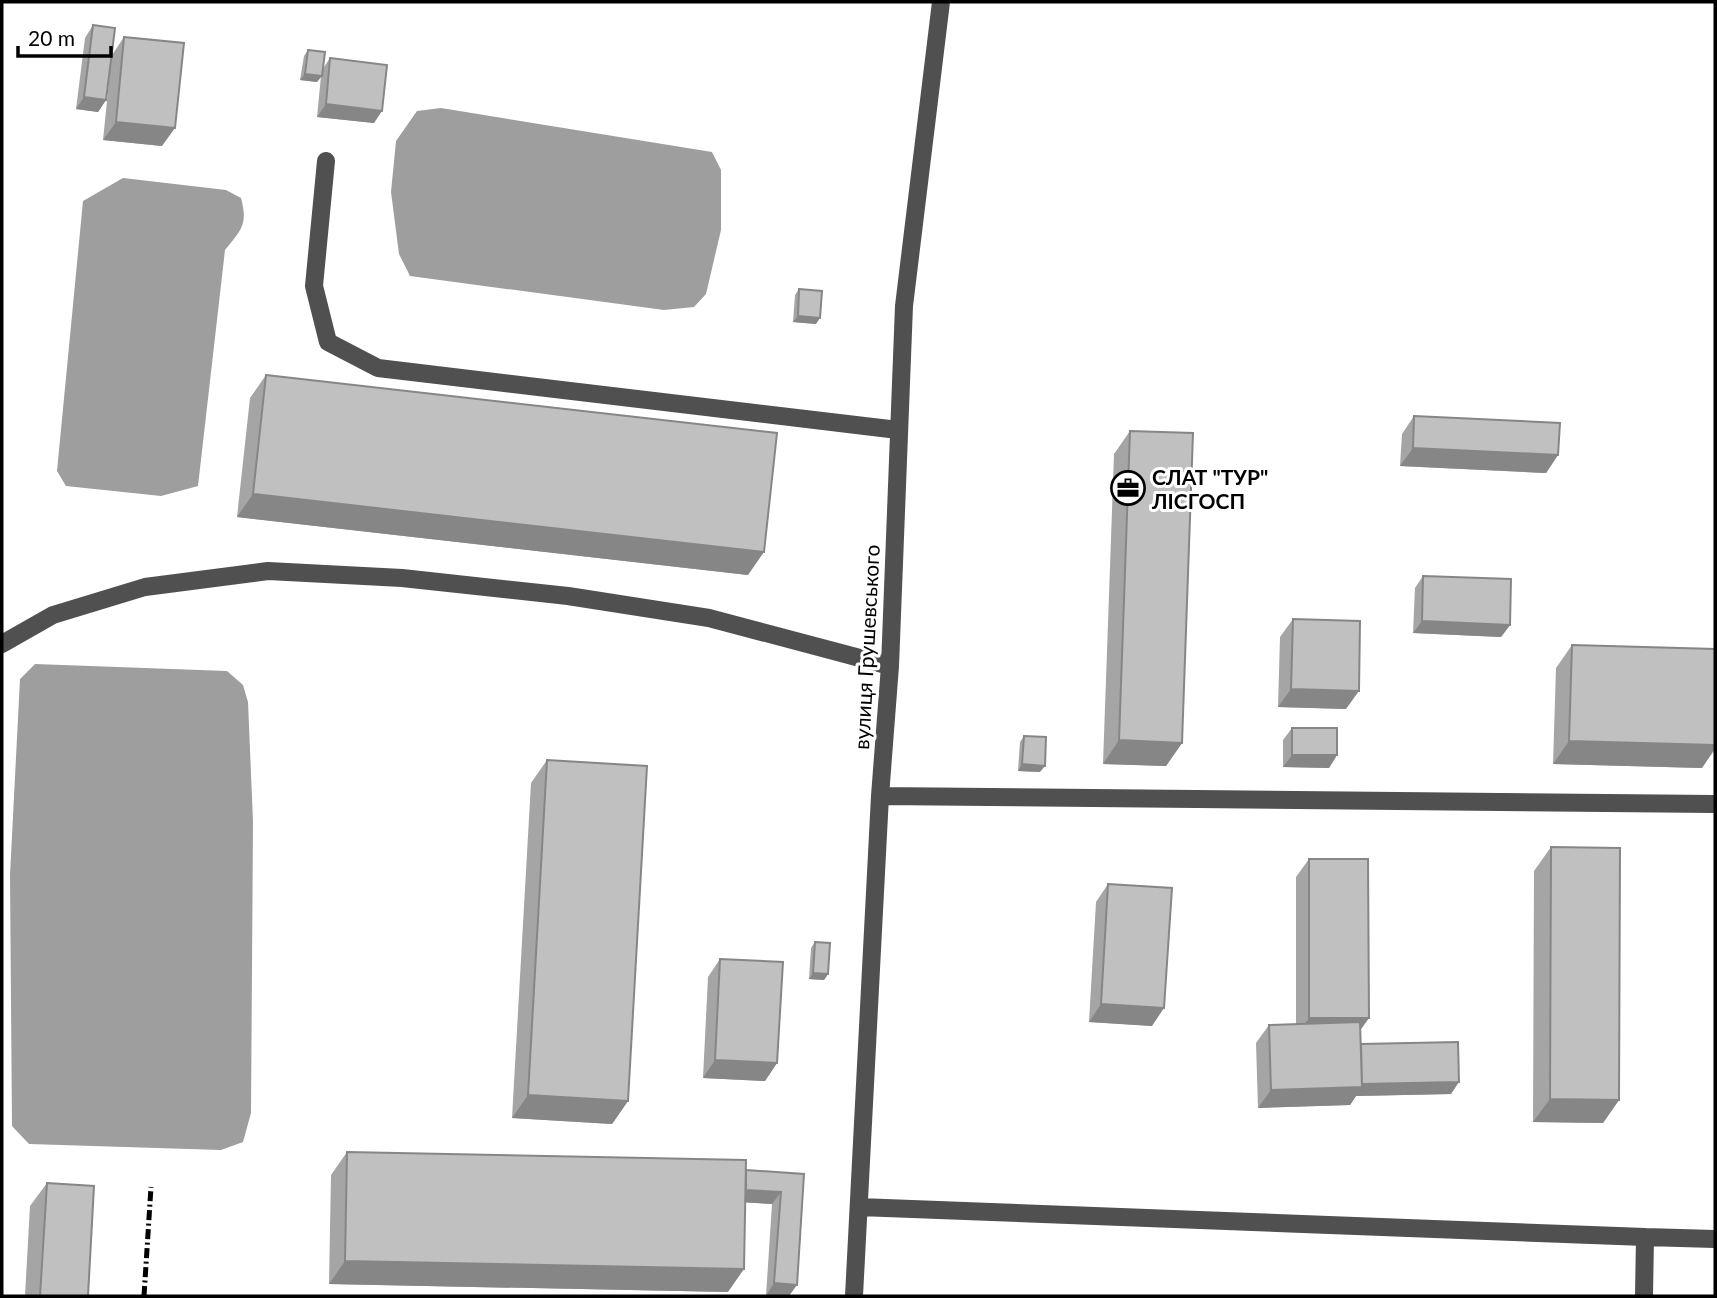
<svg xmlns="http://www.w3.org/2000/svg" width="1717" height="1298" viewBox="0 0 1717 1298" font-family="Lato,sans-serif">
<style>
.water{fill:#9e9e9e}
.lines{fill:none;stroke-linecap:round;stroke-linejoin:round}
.minor{stroke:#505050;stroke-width:18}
.rail{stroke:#000;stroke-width:5;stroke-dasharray:10 3.5 2 3.5;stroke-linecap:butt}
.wall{fill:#a5a5a5}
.shaded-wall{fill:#868686}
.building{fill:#c0c0c0;stroke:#868686;stroke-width:2}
.labels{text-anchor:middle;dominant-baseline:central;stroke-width:6;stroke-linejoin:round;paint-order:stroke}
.poi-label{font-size:21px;font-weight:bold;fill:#000;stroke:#fff;text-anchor:start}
.street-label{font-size:21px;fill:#000;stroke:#fff}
</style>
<rect width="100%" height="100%" fill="#fff"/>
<path class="water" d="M441,108l271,44 9,18v60l-15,64 -12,13 -30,3 -254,-34 -11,-22 -8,-62 5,-51 21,-30z
M123,178l103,12 15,8c7,26 1,31 -16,52l-27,236 -37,10 -95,-10 -9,-15 26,-270z
M35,664l192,7 16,14 5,17 5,119 -2,292 -8,29 -22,8 -192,-6 -17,-18 -2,-251 10,-196z"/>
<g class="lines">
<path class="minor" d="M326,161l-12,125 14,56 50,26 520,62
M2,644l51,-29 92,-28 123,-16 134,7 166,18 141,22 181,48
M880,796l835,8
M859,1207l786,30
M854,1296l26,-500 10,-130 14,-360 37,-304
M1644,1296l1,-59 70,2"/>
<path class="rail" d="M144,1296l7,-109"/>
</g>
<path class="wall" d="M93,25l19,30 12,-18 38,109 -59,-6 7,-68 -4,28 -8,12 -22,-3 9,-71z
M308,50l14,20 8,-12 44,65 -57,-6 4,-41 -4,6 -17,-2 4,-24z
M799,289l17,35 -23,-2 2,-27z
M266,375l482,200 -511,-58 13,-119z
M1414,416l144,39 -12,18 -146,-7 2,-32z
M1130,431l52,312 -16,23 -63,-2 11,-310z
M1423,576l87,49 -9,12 -88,-4 2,-45z
M1293,619l53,90 -68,-2 2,-70z
M1572,645l130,123 -149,-4 3,-96z
M1292,728l45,27 -8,13 -46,-1v-27z
M1024,736l16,36 -22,-1 2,-29z
M547,760l81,341 -16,23 -100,-6 19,-335z
M1551,847l68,253 -16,23 -70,-1 1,-251z
M1309,859l60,159 -9,12 1,14 90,50 -95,2 -6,9 -92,3 -2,-65 13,-18 27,-1v-147z
M1108,884l44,142 -63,-4 7,-120z
M815,942l13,32 -4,6 -15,-1 2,-31z
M720,959l57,104 -12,18 -62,-3 5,-101z
M347,1152l399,18 58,4 -7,111 -31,11 6,-92 -26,-2 -18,90 -399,-8 2,-109z
M47,1183l41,113h-63l5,-90z"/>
<path class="shaded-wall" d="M305,74l17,2 -5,6 -17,-2z
M84,97l22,3 -8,12 -22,-3z
M326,104l56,7 -8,12 -57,-6z
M116,122l59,6 -13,18 -59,-6z
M798,316l22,2 -4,6 -23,-2z
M1413,448l145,7 -12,18 -146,-7z
M253,494l511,58 -16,23 -511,-58z
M1422,621l88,4 -9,12 -88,-4z
M1291,689l68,2 -13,18 -68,-2z
M1119,740l63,3 -16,23 -63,-2z
M1569,741l146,4v4l-13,19 -149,-4z
M1292,755h45l-8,13 -46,-1z
M1022,764l23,2 -5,6 -22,-1z
M813,973l15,1 -4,6 -15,-1z
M1101,1004l63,4 -12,18 -63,-4z
M1309,1018h60l-13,18h-60z
M715,1060l62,3 -12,18 -62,-3z
M1459,1082l-8,12 -95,2 -6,9 -92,3 13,-18 90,-6z
M528,1095l100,6 -16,23 -100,-6z
M1550,1099l69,1 -16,23 -70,-1z
M744,1190l37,2 -9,12 -36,-2z
M345,1261l399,8 -16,23 -399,-8z
M774,1283l23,2 -8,11h-23z"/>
<path class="building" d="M93,25l22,3 -9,72 -22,-3z
M124,37l60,6 -9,85 -59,-6z
M308,50l17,2 -3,24 -17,-2z
M330,58l57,7 -5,46 -56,-7z
M799,289l23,2 -2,27 -22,-2z
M266,375l511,58 -13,119 -511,-58z
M1414,416l146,7 -2,32 -145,-7z
M1130,431l63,2 -11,310 -63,-3z
M1423,576l88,3 -1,46 -88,-4z
M1293,619l67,2 -1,70 -68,-2z
M1572,645l143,4v96l-146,-4z
M1292,728h45v27h-45z
M1024,736l22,1 -1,29 -23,-2z
M547,760l100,6 -19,335 -100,-6z
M1551,847l69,1 -1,252 -69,-1z
M1309,859h59l1,159h-60z
M1108,884l64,4 -8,120 -63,-4z
M815,942l15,1 -2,31 -15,-1z
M720,959l63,3 -6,101 -62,-3z
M1360,1022l2,65 -91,3 -2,-65z
M1458,1042l1,40 -97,2 -1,-40z
M347,1152l399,8 -2,109 -399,-8z
M746,1170l58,4 -7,111 -23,-2 7,-91 -35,-2z
M47,1183l47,3 -6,110h-48z"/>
<defs>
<g id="office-ring" transform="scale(1.75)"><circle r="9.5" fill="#fff" stroke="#000" stroke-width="1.5"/><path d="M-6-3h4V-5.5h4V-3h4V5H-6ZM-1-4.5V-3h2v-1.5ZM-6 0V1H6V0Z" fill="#000"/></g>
</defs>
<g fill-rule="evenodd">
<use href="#office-ring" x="1128" y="488"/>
</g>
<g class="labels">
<g class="poi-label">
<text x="1152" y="476">СЛАТ "ТУР"<tspan x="1152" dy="24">ЛІСГОСП</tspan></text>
</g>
<g class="street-label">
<text transform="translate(866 647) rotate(-87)">вулиця Грушевського</text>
</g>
</g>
<rect width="1717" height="1298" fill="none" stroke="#000000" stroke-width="7"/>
<path d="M18 46v10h93v-10" fill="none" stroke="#000000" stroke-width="3.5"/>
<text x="28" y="46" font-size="21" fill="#000000" stroke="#ffffff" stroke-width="5" paint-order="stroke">20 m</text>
</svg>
